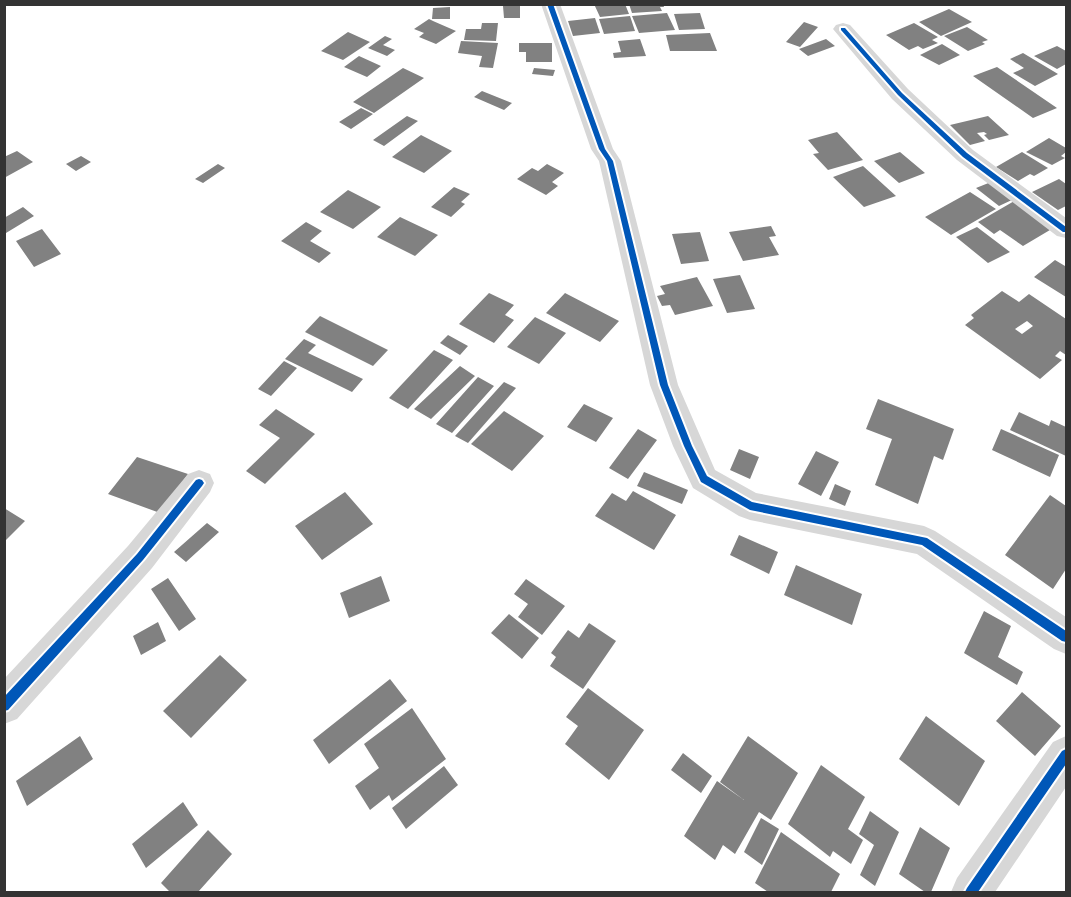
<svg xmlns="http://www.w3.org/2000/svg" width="1071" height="897" viewBox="0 0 1071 897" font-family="'Fira Sans Condensed',sans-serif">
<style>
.building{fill:#818181;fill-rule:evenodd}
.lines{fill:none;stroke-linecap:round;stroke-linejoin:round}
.minor{fill:#d7d7d7;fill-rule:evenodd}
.cycleway-casing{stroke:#fff;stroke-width:4}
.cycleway{fill:#0057b8;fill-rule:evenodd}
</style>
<rect width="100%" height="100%" fill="#fff"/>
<path class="building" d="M594,4h31l4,10 -29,3z
M629,4h34l1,3h-4l2,4 -30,2z
M503,6h17v12h-16z
M450,7v12h-18l1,-11z
M949,9l23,13 -31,14 -22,-14z
M667,13l8,17 -36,3 -7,-17z
M700,13l5,16 -26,1 -5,-16z
M630,16l5,15 -31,3 -5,-15z
M595,18l5,15 -27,3 -5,-15z
M429,19l4,2 23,10 -20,13 -17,-7 5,-4 -10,-4z
M804,22l14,5 -18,20 -14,-5z
M482,23h16l-2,18 -32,-1 2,-11h15z
M914,23l24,14 -6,3 6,3 -15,6 -5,-3 -9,4 -23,-15z
M967,27l21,13 -6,2 3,2 -17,7 -24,-15z
M348,32l22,10 -27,18 -22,-9z
M710,33l7,18h-47l-4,-16z
M385,36l7,3 -9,6 12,5 -8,6 -19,-8z
M640,39l6,17 -32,2 -1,-5 8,-1 -3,-11z
M826,39l9,7 -27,10 -9,-7z
M461,41l37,2 -5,25 -14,-1 3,-11 -24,-3z
M519,43h33v19h-26v-10h-7z
M942,44l18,11 -21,10 -19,-10z
M1057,46l9,5v13l-9,5 -23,-13z
M1023,53l35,21 -23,12 -22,-13 11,-5 -14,-9z
M359,56l22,10 -14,11 -23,-10z
M997,67l60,41 -24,10 -60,-42z
M403,68l21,10 -50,35 -21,-11z
M534,68l21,2 -2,6 -21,-2z
M482,91l30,12 -8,7 -30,-13z
M361,108l12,6 -22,15 -12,-7z
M407,116l11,5 -34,25 -11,-6z
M988,116l21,19 -20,5 -5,-5 3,-1 -3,-2 -7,1 8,8 -15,4 -20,-20z
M837,132l26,28 -35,10 -15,-16 6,-1 -11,-13z
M421,135l31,16 -28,22 -32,-16z
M1049,138l17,10v4l-5,4 4,2 -13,7 -26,-13z
M17,151l16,11 -29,16v-21z
M900,152l25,21 -26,10 -25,-22z
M1022,152l26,16 -14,8 -4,-2 -12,7 -22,-14z
M81,156l10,6 -15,9 -10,-7z
M218,164l7,4 -22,15 -8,-4z
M547,164l17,9 -12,9 6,4 -12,9 -29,-16 15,-11 6,3z
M863,166l33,30 -32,11 -31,-30z
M1059,179l7,5v22l-8,4 -26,-18z
M991,182l23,17 -15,7 -23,-18z
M454,187l16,7 -9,8 4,2 -14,13 -20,-10z
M348,190l33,17 -28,22 -33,-17z
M970,192l26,17 -45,26 -26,-18z
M1016,200l39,27 -32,19 -23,-16 -6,4 -16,-12z
M23,207l11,9 -28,17 -2,-15z
M400,217l38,18 -23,21 -38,-19z
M306,222l16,9 -12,10 21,12 -12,10 -38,-22z
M771,226l5,10 -7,1 10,18 -36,6 -14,-29z
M977,227l33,25 -22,11 -32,-26z
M42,229l19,25 -27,13 -18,-26z
M700,232l9,29 -28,3 -9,-30z
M1055,260l10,6 1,-2v33l-32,-20z
M740,275l15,34 -28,4 -14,-34z
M697,277l16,29 -38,9 -5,-10 -8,1 -5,-10 8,-2 -5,-8z
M1002,291l17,11 10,-8 37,25v36l-6,-4 -5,5 7,4 -22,19 -75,-54 9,-7 -3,-3zM1027,321l6,5 -11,8 -7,-5z
M489,293l25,12 -9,10 9,5 -20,23 -35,-19z
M565,293l54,28 -19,21 -54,-29z
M320,316l68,34 -15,16 -68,-34z
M535,317l31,16 -27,31 -32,-17z
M448,335l20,11 -8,9 -20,-12z
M304,339l12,6 -8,8 55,26 -11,13 -67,-33z
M434,350l19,10 -45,49 -19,-11z
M284,361l13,7 -26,28 -13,-7z
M460,366l15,10 -44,43 -17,-10z
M478,377l16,9 -42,47 -16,-9z
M504,382l12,6 -48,55 -13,-7z
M878,399l76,30 -11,31 -9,-4 -16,48 -43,-19 17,-46 -26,-10z
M584,404l29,14 -17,24 -29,-15z
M276,409l39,25 -50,50 -19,-13 34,-33 -21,-13z
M504,411l40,25 -32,35 -41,-27z
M1019,412l30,14 2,-6 15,7v29l-56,-26z
M638,429l19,11 -29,39 -19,-11z
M1001,429l58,26 -9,22 -58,-27z
M739,449l20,8 -9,22 -20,-9z
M816,451l23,11 -18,34 -23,-12z
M137,457l51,17 -28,39 -52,-19z
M644,472l44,18 -6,14 -45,-18z
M835,484l16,7 -6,15 -16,-7z
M633,491l43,24 -22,35 -59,-34 17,-23 14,8z
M345,492l28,32 -51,36 -27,-34z
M1050,495l16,11v63l-13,20 -48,-34z
M4,508l21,13 -21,21z
M207,523l12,9 -33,30 -12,-10z
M739,535l39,17 -9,22 -39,-19z
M796,565l66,29 -10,31 -68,-30z
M381,576l9,25 -41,17 -9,-25z
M168,578l28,41 -17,12 -28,-42z
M526,579l39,27 -23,29 -24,-18 10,-13 -14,-10z
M984,611l27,15 -13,31 25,15 -6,13 -53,-32z
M509,614l30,24 -17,21 -31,-26z
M158,622l8,19 -25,14 -8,-19z
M589,623l27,18 -33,48 -33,-23 6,-9 -5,-4 17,-23 11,8z
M220,655l27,25 -56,58 -28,-27z
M390,679l17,22 -78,63 -16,-24z
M588,688l56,42 -35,50 -44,-36 13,-18 -12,-9z
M1022,692l39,34 -26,30 -39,-35z
M412,708l34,51 -54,42 -3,-6 -19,15 -15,-24 24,-18 -15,-24z
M926,716l59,45 -26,45 -60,-47z
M80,736l13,23 -66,47 -11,-25z
M748,736l50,37 -27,47 -12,-8 -24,42 -12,-9 -8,15 -31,-24 33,-55 27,19 -24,-18z
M683,753l29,23 -11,17 -30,-23z
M821,765l44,32 -17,32 15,11 -12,24 -18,-13 -3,6 -42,-33z
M444,766l14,19 -52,44 -14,-21z
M183,802l15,23 -52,43 -14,-24z
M870,811l29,21 -24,54 -15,-11 14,-30 -15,-11z
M761,818l18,11 -17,36 -18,-13z
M920,827l30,21 -19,44h-6l-26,-18z
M208,830l24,24 -34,38h-28l-9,-9z
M781,832l59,42 -9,18h-63l-13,-9z"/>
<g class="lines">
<path class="minor" d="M541,4h19l53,145 8,12 57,224 37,85 41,23 168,33 11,5 131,86v37l-12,-5 -137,-95 -167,-34 -11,-4 -46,-28 -20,-42 -23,-61 -51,-224 -8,-12z
M843,23l7,2 58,64 65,61 93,68v20l-9,-2 -100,-76 -65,-61 -59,-70 3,-4z
M199,470l11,4 4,9 -4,9 -58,76 -135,151 -13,5v-45l124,-133 60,-72z
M1066,736v51l-71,105h-44l6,-14 96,-136z"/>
<g class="cycleway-casing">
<path id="cycleway" d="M547,4h6l52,145 8,12 55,224 24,61 15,30 45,26 175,36 139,93v11l-4,-1 -140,-96 -172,-35 -49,-28 -17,-36 -24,-61 -53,-224 -8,-12z
M841,28h4l57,65 65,60 99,74v5h-3l-100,-75 -65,-62 -57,-65z
M199,479l3,1 2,3 -2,3 -59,74 -135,150 -4,1v-14l133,-143 59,-74z
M1066,749v15l-88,128h-13l2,-4 95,-137z"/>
</g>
<use href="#cycleway" class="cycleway"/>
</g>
<rect width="1071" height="897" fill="none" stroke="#333333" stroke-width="12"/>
</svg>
